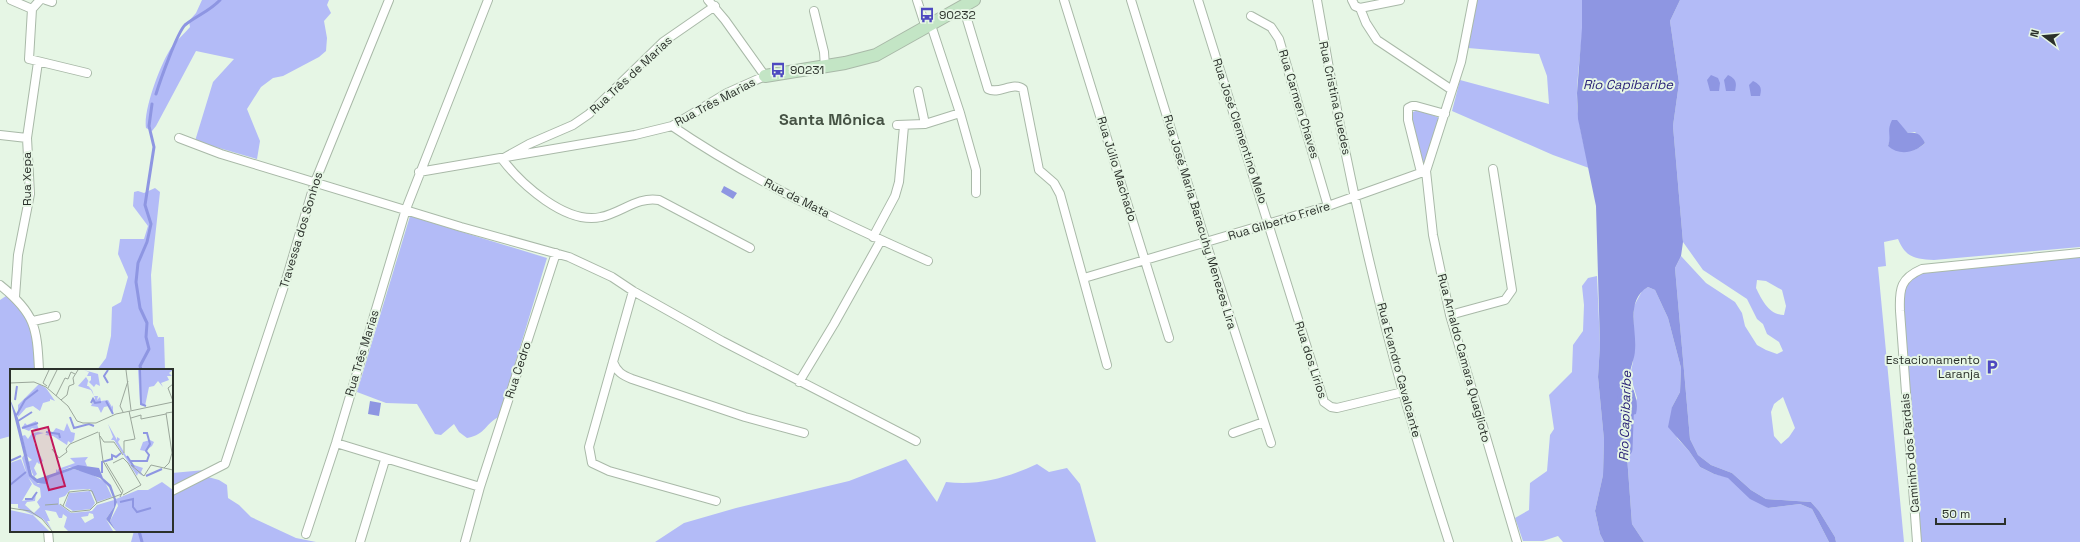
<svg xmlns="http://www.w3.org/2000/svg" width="2080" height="542" viewBox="0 0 2080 542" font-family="'Space Grotesk',sans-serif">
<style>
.green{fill:#b3bbf7;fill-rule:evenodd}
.water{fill:#8e96e2}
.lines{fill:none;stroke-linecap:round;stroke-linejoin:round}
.stream{stroke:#8e96e2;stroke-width:3}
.river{stroke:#8e96e2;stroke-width:17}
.street-casing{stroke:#a9b9a8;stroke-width:10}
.secondary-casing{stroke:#a9b9a8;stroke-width:14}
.street{stroke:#fff;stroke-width:8}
.secondary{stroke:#c3e5c5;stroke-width:12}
.labels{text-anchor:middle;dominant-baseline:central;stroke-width:4;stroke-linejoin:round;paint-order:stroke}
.poi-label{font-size:12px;fill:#2b312b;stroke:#e6f6e5;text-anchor:start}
.street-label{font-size:12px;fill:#2b312b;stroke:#e6f6e5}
.water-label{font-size:13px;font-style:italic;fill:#271e75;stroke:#e6f6e5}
.district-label{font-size:16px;font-weight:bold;fill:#455244;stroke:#e6f6e5}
.inset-river{fill:none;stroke:#8e96e2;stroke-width:2}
.inset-road{fill:none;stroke:#9ba79b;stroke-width:1}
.view{fill:#c2185b;fill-opacity:0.15;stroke:#c2185b;stroke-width:2}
.inset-edge{fill:none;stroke:#2b312b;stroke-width:2}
</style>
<rect width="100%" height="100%" fill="#e6f6e5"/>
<path class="green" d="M202,0h127l-2,5 4,8 -7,8 3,17 -1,13 -7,6 -36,19 -10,2 -12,9 -14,22 13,32 -3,18 -62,-18 18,-59 21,-23 -38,-8 -40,75 -4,5 -6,-3c-3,-18 15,-65 25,-80 5,-7 13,-14 19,-21l-1,-6 7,-8z
M1476,0h106c3,31 -4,61 -5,92 -1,26 7,51 12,76l-36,-13 -101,-44 8,-31 89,24 -2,-28 -8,-22 -71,-6z
M1680,0h400v247l-146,13c-19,-1 -28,-2 -36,-21l-14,3 2,24 -8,1 26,275h-68l-1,-5 -16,-26 -8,-9 -45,-3 -15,-9 -19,-17 -21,-8 -13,-10 -8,-16 -15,-171 6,-12 25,27 29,19 7,11 3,13 12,19 9,5 11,4 6,-3 -4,-9 -12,-8 -4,-10 -6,-5 -10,-20 -44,-29 -20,-28 -10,-116 6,-43 -9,-62zM1902,127l6,6 7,-1 10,11c-12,12 -22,7 -37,3l2,-6zM1757,280l9,1 16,9 4,16 -2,9c-15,0 -22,-15 -28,-27zM1783,397l12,31 -6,9 -8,7 -7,-8 -3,-24 3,-8z
M1418,110l22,8 -16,50 -13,-49 2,-7z
M155,188l5,4 -9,83 2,49 5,13h6l1,33h-68l9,-12 5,-22 1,-29 9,-5 7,-25 -10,-23 2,-15h24l4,-13 -15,-20 1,-14 4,-1 6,2z
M410,216l137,42 -48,159c-15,7 -12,17 -32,21l-8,-6 -5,-8 -13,11 -6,-1 -18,-30 -31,-1 -29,-11z
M2080,253v289h-163l-17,-242 13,-27z
M1597,276l3,69 -2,32 6,63 -1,35 -8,36 5,23 4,8h-41l-5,-6 -15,5h-20l-8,-23 14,-8 1,-27 17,-12 3,-36 4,-6 -5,-34 23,-23 1,-27 10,-14 1,-26 -2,-19 6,-8z
M1648,287l7,3 13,28 13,50 -1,24 -8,15 5,31 12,13 11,16 14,7 14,3 40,31 32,-4 12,5 17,33h-185l-12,-18 -5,-68 3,-13 -7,-18 2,-9 6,-1 6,-17 -7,-23 3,-13 1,-56 8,-15z
M6,296l12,9 14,22 4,43h-25v66l-11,3v-139z
M906,459l31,43 9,-20c33,4 61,-4 91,-18l12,8 18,-4 13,16 16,58h-441l29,-19 52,-15 113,-27z
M205,470l-33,17v-14z
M208,477l11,3 8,5 1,13 11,7 12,12 45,21 20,4h-185l3,-11h38v-36z"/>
<path class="water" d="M1582,0h98l-10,21 9,62 -6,43 10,116 -2,14 -6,12 15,171 8,16 13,10 21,8 19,17 15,9 45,3 8,9 16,26 1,5h-7l-17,-33 -12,-5 -32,4 -18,-9 -22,-21 -14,-4 -14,-7 -11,-16 -21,-24 4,-20 8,-15 1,-24 -13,-50 -13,-28 -7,-3c-23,13 -11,43 -13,63 0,8 -5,17 -5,25 0,14 10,22 6,39l-11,3 -2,7 6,8 1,11 -3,13 5,68 12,18h-40l-4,-8 -5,-23 8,-36 1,-35 -6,-63 2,-32 -4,-139 -18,-87 -1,-26 5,-65z
M1711,75l7,3 2,5 -1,8h-9l-3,-11z
M1728,75c8,4 9,7 7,16h-9l-2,-11z
M1753,81c8,4 9,7 7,15h-9l-2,-11z
M1892,120h5l11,13c10,-1 12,1 17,10 -10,10 -26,13 -37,3 4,-11 -2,-14 4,-26z
M724,186l13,7 -4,6 -12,-7z
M370,401l11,2 -2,13 -11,-2z"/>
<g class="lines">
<path class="stream" d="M156,94c4,-13 21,-61 29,-69 11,-9 25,-14 35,-25
M141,370l-1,-4 9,-17 -3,-12 1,-14 -7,-15 -4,-26 2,-19 9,-21 4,-18 -6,-19 9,-58 -5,-21 3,-22
M139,531l3,11"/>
<path class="river" d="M1624,449l2,-55"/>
<g class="street-casing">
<path id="street" d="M11,0l21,9
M40,0l-8,9 -3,50 58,14
M46,0l6,2
M917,0l9,28
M1064,0l105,338
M1131,0l75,243 65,200
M1198,0l126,402 7,5 6,1 66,-16
M1317,0c22,131 50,263 86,392 14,50 30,100 46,150
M1352,0l3,6 5,2 6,15 11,17 75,50
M1473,0l-12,62 -35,109 7,64 17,80 67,227
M715,6l-52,36 -74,72 -16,11 -44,19 -27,15c19,25 64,66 99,58 20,-4 37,-21 58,-17l91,48
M963,6l25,83c11,6 25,-8 35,0l16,81 15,13 6,11 47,171
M1360,8l40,-8
M814,11l10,41 1,15
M1251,16l20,11 8,12 49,167
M931,25l29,88 16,57v23
M918,91l7,33
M897,125l28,-1 35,-11
M672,126c79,54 168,96 256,135
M0,135l27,3
M179,138l42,16 240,73 108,30 43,20 21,14 89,50 194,100
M419,172l216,-37 37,-9 55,-33 38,-17 -40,-56 -17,-20
M1421,172l-13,-52v-12l4,-2h4l29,8
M873,237l22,-41 4,-14 5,-56
M1084,278l244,-72 98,-35
M0,285c35,28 37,42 39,85
M633,291l-44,156 3,16 17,8 107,30
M15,297l3,-42 12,-61 -3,-56 11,-76
M1450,315l55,-15 7,-10 -19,-121
M33,321l23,-5
M613,362c4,10 9,13 19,17l113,38 59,16
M799,382l35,-58 47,-84
M1233,433l31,-11
M336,443l144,44
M172,491l53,-27 61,-184 29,-98 74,-182
M48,531l1,11
M306,534l30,-91 70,-234 82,-209
M360,542l25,-82
M465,542l15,-55 76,-234
M1917,542l-17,-231c-1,-23 1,-33 22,-42l158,-16"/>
</g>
<g class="secondary-casing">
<path id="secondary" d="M765,76l80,-13 31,-8 98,-55"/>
</g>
<use href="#street" class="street"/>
<use href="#secondary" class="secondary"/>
</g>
<defs>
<g id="bus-bare" transform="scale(1.2)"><path d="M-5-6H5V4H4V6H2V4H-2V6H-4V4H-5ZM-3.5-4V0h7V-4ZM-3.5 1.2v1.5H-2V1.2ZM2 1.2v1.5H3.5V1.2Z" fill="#4d49c0" stroke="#e6f6e5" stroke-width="2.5" paint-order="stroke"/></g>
<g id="parking-bare" transform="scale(1.2)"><path d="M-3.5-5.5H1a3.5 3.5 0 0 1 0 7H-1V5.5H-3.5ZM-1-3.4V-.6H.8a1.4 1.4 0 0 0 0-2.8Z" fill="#4d49c0" stroke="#e6f6e5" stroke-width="2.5" paint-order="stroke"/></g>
</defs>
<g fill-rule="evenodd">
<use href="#bus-bare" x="927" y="15"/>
<use href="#bus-bare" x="778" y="70"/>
<use href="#parking-bare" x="1992" y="367"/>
</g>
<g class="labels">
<g class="poi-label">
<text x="939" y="15">90232</text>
<text x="790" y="70">90231</text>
<text x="1980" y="360" text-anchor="end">Estacionamento<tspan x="1980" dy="14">Laranja</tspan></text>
</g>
<g class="street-label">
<text transform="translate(631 75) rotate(-43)">Rua Três de Marias</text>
<text transform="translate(1335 98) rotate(78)">Rua Cristina Guedes</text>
<text transform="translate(715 102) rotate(-28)">Rua Três Marias</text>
<text transform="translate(1299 104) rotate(73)">Rua Carmen Chaves</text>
<text transform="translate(1240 131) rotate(72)">Rua José Clementino Melo</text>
<text transform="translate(1117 169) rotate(73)">Rua Júlio Machado</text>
<text transform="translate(27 179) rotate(-90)">Rua Xepa</text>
<text transform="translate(797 198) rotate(27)">Rua da Mata</text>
<text transform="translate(1279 221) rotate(-17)">Rua Gilberto Freire</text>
<text transform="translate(1200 222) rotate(73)">Rua José Maria Baracuhy Menezes Lira</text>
<text transform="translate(301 230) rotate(-73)">Travessa dos Sonhos</text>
<text transform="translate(362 353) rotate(-73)">Rua Três Marias</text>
<text transform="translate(1464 358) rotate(75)">Rua Arnaldo Camara Quaglioto</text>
<text transform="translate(1311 360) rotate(72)">Rua dos Lírios</text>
<text transform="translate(518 370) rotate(-72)">Rua Cedro</text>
<text transform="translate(1399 370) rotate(75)">Rua Evandro Cavalcante</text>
<text transform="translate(1910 453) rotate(-95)">Caminho dos Pardais</text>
</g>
<g class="water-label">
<text x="1628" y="84">Rio Capibaribe</text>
<text transform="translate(1625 416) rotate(-88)">Rio Capibaribe</text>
</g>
<g class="district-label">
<text x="832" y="119">Santa Mônica</text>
</g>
</g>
<g transform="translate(10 369)">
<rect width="163" height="163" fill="#e6f6e5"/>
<path d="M74,1l14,4 2,12 -4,-2 -2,3 -6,-6 -1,5h1l3,2 -2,-1 3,3 2,6h4l-1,4 3,-3 1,4 7,-1 4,7 1,-2v9l-4,-8 -5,1 -3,6 -3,-6 -7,-1 4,-8 -4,-8 -13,-4 8,-9 3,5 2,-2v-4h-4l2,-4zM128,1h35l-4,3 3,3h-5l2,4 -8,3 2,4 -5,-6 -4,5 -5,1 -4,19 -5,-1v-4zM29,15l7,4 9,13 -5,-2v2l-7,2 -3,8 -7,-5 -7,2 -8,9v-12zM26,52l3,9 -7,-2 -3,3 -7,-3 3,-5 2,2zM57,54l4,9 4,1 -1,7 -3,3 -3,-2 -1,4 -14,-9 -8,-1 3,-2 -3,-1h8l3,-4 8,3zM98,55l9,16v-3l3,2 -2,3 13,22 12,4 -2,4 2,4 -5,-3 -1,3 -23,-36h-3l2,-3zM28,63l6,1 -8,2 -2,8 9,18 -4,3 -2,-2 -3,6 3,6 -3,3 -6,-15 4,-2 -5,-4 -5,-20 3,-1 3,4 4,-6 2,3v-3zM140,71l4,2 -2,4 -7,5 -5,-1 3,-8zM14,86l6,21 8,8 6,-2 5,-6 25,-7 6,2 -4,-4h-6l-14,6v-4l2,2v-2l17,-6 -5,-5 18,-1 -3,4 2,5h-3l2,5 19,11 7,15 -15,5 -7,-13 -20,1 -5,6 -6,2v6l12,9 21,-2 5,-6 17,-5v7l-8,12 7,12h-45l-4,-4 3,-10 -4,-3 -1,4h-3l-3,-6 -11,-2 5,11h-3l5,9 -9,-11 -25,-11v-4h-8v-41l11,-4 6,16 -5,-17zM18,108l6,8 6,3 1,9 -4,5 3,5 -6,6 -9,-8 2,-3 8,-1 1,-8 -4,6 -10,2 10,-17zM79,144l4,1 1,4 -9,5 -4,-6 7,-1zM152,113l11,8v41h-57l-6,-10 8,-15 -2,-7 22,-9h10zM80,122l5,12 -4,6 -18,2 -8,-5 4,-13zM0,141l23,5 16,16h-39z" fill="#b3bbf7" fill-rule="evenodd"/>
<path d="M0,30l8,19 14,57 5,4 41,-14 21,3 4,10 8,7 6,17 -7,19 6,10 -10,-12 8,-12v-7l-5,-13 -9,-9 -26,-9 -25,9 -2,6 -10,-1 -8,-7z" fill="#8e96e2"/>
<path class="inset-river" d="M98,1l-4,6 4,7M130,1l1,34 5,2M5,31l2,-14M96,32l7,13M81,34l2,-4 2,4 6,-1M6,47l9,-16 13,-10M60,48l4,11 15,-4 5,2M8,52l14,-9M12,59l16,-5M36,63l13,2 1,4M117,87l7,11M0,92l11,-5M120,92h17l2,-6 -3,-4 4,-7 -3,-11h-4M92,104v-11l10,-3v-4l4,2 5,-4M136,107l16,-7M0,116l16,-13M15,130h7l5,-7M110,133l13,-3v8l4,5 14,-4"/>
<path class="inset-road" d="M116,1l5,40M0,14l24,-1 12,5 22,19 9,15 6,2h13l20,-9 57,-12M163,15l-5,4 5,13M37,17l-4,-3 6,-13M38,19l9,-18M46,27l9,-18 3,1 3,-7 4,2M51,31l6,-5 2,-9 5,-2 -1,-6 5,-8M113,43l-3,-6 8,-25M121,49l10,-3v4l25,-5M90,67l4,6h10l9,13M42,80l7,9 8,-6 -1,-3 4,-5 28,-12M114,84v-12l11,-2 -6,-28M96,94l17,28 -3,6M103,94l10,-5 5,5M121,96l13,11 7,-11 22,5M154,99l5,-5 3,-10 -6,-40 7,-1M113,126l18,-10 -13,-22M50,135l11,8 19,-2 7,-7 25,-9 -19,-33 -4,-29M35,136l13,-1M53,137l6,-14 19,-2 4,1 5,12M0,139l20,3 12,8 10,12"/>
<path class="view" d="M38,58l17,59 -16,4 -17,-59z"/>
<rect width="163" height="163" class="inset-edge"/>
</g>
<g transform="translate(2044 36) rotate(286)" stroke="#e6f6e5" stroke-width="3" paint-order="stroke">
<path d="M0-3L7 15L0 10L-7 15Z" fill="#2b312b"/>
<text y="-6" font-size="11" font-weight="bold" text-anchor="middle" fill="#2b312b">N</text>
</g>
<path d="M1936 518v6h69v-6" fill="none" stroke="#2b312b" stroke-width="2"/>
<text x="1942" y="518" font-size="12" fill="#2b312b" stroke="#e6f6e5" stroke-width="3" paint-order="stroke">50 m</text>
</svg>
